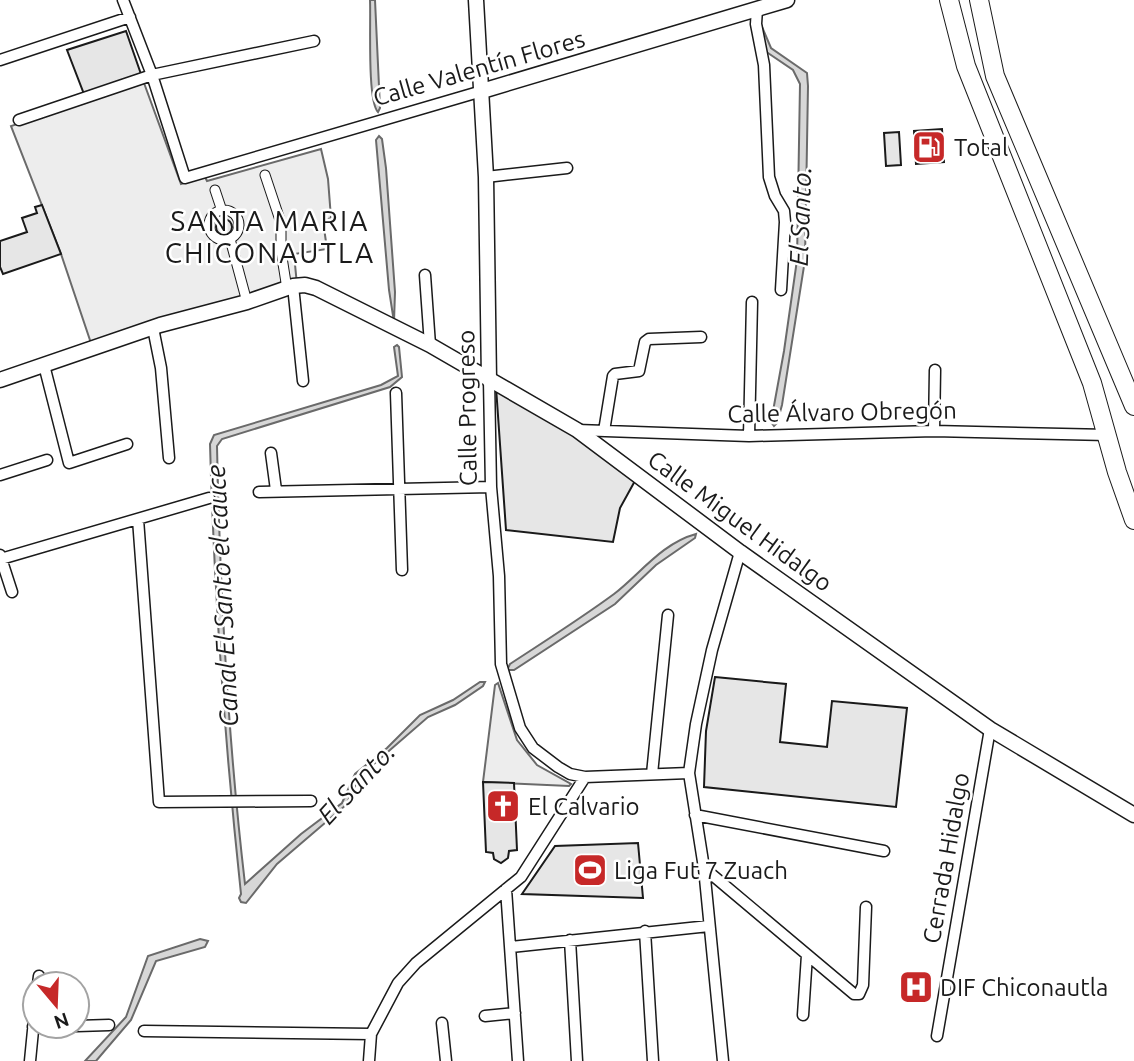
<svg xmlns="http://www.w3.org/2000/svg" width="1134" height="1061" viewBox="0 0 1134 1061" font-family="Ubuntu,sans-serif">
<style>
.built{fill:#ededed;stroke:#6a6a6a;stroke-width:2}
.water{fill:#d7d7d7;stroke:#6a6a6a;stroke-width:2}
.building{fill:#e6e6e6;stroke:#1a1a1a;stroke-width:2}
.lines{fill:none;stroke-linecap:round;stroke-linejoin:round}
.pedestrian-casing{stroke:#1a1a1a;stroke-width:11}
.minor-casing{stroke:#1a1a1a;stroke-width:13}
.tertiary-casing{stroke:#1a1a1a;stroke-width:17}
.primary-casing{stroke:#1a1a1a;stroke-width:20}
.pedestrian{stroke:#fff;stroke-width:9}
.minor{stroke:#fff;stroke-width:10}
.tertiary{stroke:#fff;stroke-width:14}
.primary{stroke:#fff;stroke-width:18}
.labels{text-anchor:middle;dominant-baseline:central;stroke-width:5;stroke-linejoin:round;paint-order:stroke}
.street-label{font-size:24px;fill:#1a1a1a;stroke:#fff}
.poi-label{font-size:24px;fill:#1a1a1a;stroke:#fff;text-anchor:start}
.water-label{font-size:26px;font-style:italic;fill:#1a1a1a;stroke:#fff}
.quarter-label{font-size:28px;letter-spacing:2px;fill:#1a1a1a;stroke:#fff}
</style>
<rect width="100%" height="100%" fill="#fff"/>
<path class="built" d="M144,83l37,101 24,-7 2,4 114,-32 7,30 3,39 -8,3 4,28 -33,5 3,31 -203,67 -33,-98 -50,-128z
M498,683l19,57 20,25 34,19 -2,2 -86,-4 12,-97z"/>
<path class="water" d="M370,0h5l5,108 -2,4c-11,-11 -7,-91 -8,-112z
M760,22l11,26 36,25 1,13 -3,174 -23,145 -5,18 -3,3 -3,-4 13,-71 13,-91 3,-176 -7,-14 -28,-19z
M379,136l3,3 4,29 9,124 -1,30 -5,-32 -13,-150z
M397,345l2,2 3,30 -12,10 -168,52 -5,7c3,146 11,293 28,438l56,-50 41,-31 13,-29 32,-26 33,-33 33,-15 27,-18h5l-2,4 -28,19 -27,12 -68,59 -14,29 -69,59 -31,39 -5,-1 -2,-4 2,-4c-16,-150 -27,-300 -31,-450l4,-9 167,-50 17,-9 -4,-29z
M696,534l-1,4 -39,27 -41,39 -101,66h-7l3,-6c35,-23 70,-45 104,-70 26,-20 48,-51 82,-60z
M200,939l8,2 -3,6 -49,14 -25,59 -35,41h-11l41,-44 22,-61z"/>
<path class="building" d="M126,31l16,46 -58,17 -17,-44z
M942,129l2,33 -28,2 -2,-33z
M899,132l2,33 -15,1 -2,-33z
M42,205l19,49 -58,20 -3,-7v-26l27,-9 -5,-14 15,-5 -2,-6z
M216 227a8 8 0 1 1 16 0a8 8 0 1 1-16 0Z
M496,387l69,41 71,51 -16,29 -7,34 -107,-12z
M715,677l71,7 -6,58 47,5 5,-46 75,7 -11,99 -192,-20 2,-56z
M483,782l31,1 3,67 -8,1 -1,7 -7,5 -7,-4 -1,-6 -7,-1z
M638,843l5,55 -121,-4 33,-48z"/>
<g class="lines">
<g class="pedestrian-casing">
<path id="pedestrian" d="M265,175l16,48v28l6,38
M215,190l7,21
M209 225a15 15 0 1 1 30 0a15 15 0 1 1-30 0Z
M230,239l17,63"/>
</g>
<g class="minor-casing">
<path id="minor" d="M123,0l29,75 33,103 297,-87
M757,9l-1,15 8,41 5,112 6,19 9,15 1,11 -4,68
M0,60l130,-43
M19,120l133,-45 162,-34
M486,177l81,-9
M425,275l5,70
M293,286l10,95
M153,328l8,40 8,90
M44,365l25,98 58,-19
M489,380l2,107 8,89 2,88 19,64 13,20 25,19 12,7 15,3 104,-4
M396,393l6,177
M577,430l172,6 185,-5 174,4
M604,431l9,-55 2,-2 24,-3 6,-29 4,-3 52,-2
M934,431l1,-61
M749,436l3,-134
M271,453l5,37
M0,475l47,-15
M259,492l232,-5
M138,519l21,283 152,-1
M0,555l12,37
M1,559l208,-61
M652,774l16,-159
M695,815l189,36
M704,868l150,126h5l4,-9 3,-78
M506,889l12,172
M645,931l8,130
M570,940l7,121
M511,947l198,-21
M38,984l1,-8
M803,1015l4,-60
M485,1016l30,-3
M442,1023l4,38
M77,1026l32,-1
M33,1027l41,-1
M144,1031l227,3
M937,1036l53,-307
M30,1061l5,-51
M369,1061l2,-27 27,-51 18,-20 105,-86 64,-100
M723,1061l-19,-193 -15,-95 7,-49 16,-74 28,-98"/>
</g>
<g class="tertiary-casing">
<path id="tertiary" d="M476,0l10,177 3,203
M482,91l305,-91
M0,380l160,-55 87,-23 46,-16 12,-1 11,3 114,57 147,85 163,122 250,177 144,86"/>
</g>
<g class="primary-casing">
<path id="primary" d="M949,0l17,66 126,317 25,89 17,48
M979,0l16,76 139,330"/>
</g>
<use href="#pedestrian" class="pedestrian"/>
<use href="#minor" class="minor"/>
<use href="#tertiary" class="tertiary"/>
<use href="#primary" class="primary"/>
</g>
<defs>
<g id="fuel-square" transform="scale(1.75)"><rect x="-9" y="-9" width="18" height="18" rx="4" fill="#c62828" stroke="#fff"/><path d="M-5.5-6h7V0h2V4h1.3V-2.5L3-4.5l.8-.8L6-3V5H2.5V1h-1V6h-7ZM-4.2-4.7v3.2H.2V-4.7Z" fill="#fff"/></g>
<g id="church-square" transform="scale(1.75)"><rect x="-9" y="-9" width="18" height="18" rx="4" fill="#c62828" stroke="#fff"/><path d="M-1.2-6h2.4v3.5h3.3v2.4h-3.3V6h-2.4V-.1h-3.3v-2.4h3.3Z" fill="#fff"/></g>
<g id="stadium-square" transform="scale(1.75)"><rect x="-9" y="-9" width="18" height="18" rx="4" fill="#c62828" stroke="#fff"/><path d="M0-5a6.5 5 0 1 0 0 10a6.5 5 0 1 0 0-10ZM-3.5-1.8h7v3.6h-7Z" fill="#fff"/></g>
<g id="hospital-square" transform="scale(1.75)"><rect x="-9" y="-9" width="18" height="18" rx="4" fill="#c62828" stroke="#fff"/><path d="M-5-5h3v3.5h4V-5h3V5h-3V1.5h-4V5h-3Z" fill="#fff"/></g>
</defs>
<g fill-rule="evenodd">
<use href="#fuel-square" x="929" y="147"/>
<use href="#church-square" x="503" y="806"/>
<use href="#stadium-square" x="590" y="870"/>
<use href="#hospital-square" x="916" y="987"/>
</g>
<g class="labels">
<g class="street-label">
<text transform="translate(479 68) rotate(-16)">Calle Valentín Flores</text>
<text transform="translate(467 408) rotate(-91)">Calle Progreso</text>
<text transform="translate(842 412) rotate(-1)">Calle Álvaro Obregón</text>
<text transform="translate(740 521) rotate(36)">Calle Miguel Hidalgo</text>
<text transform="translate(946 858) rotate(-80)">Cerrada Hidalgo</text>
</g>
<g class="poi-label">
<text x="954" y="147">Total</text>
<text x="528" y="806">El Calvario</text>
<text x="614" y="870">Liga Fut 7 Zuach</text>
<text x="940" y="987">DIF Chiconautla</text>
</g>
<g class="water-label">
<text transform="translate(800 216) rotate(-88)">El Santo.</text>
<text transform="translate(222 596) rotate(-93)">Canal El Santo el cauce</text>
<text transform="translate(356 783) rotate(-47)">El Santo.</text>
</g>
<g class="quarter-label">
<text x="270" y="220">SANTA MARIA<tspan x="270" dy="32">CHICONAUTLA</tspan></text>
</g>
</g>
<g transform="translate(56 1005) rotate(161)"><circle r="33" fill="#ffffff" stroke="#a3a3a3" stroke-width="2"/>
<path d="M0-5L12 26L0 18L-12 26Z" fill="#c62828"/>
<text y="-10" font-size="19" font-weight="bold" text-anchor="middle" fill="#1a1a1a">N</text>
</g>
</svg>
